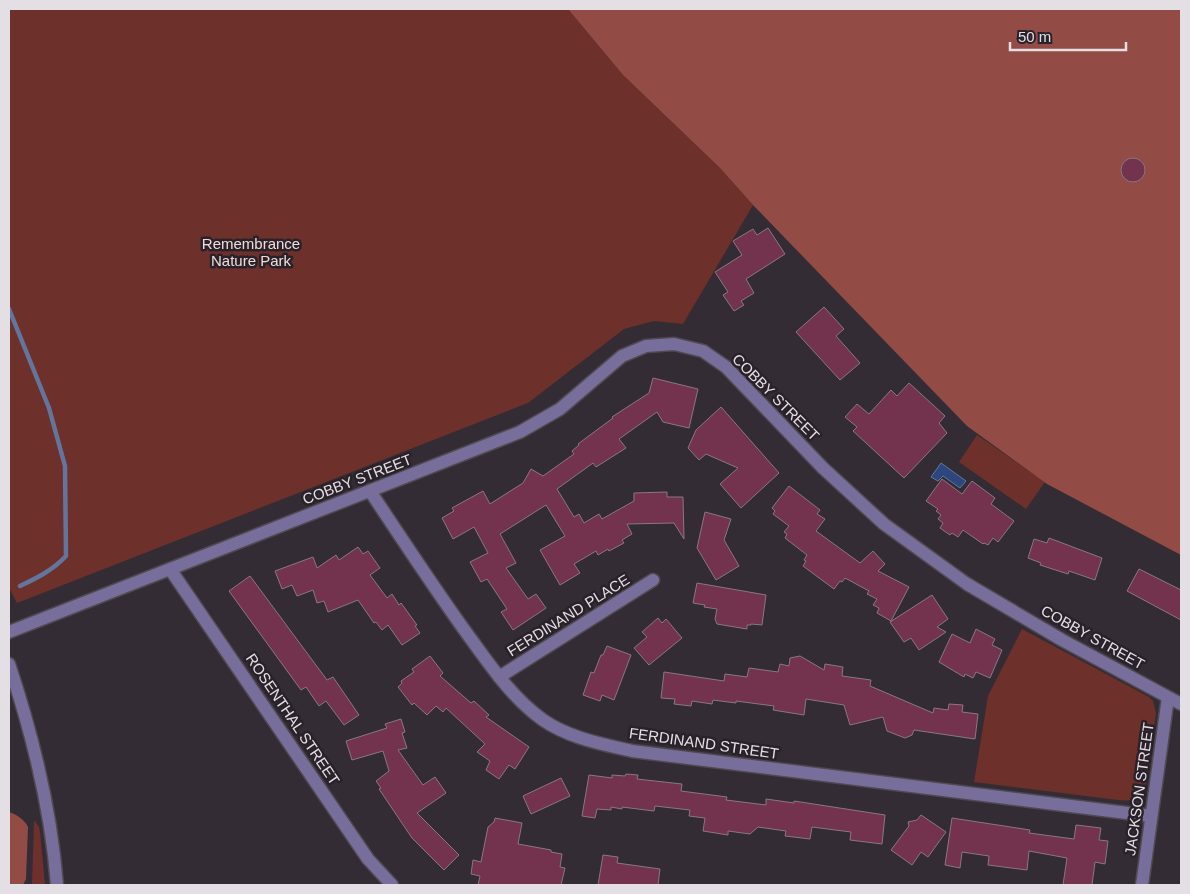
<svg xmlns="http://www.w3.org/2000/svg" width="1190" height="894" viewBox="0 0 1190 894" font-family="Arial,sans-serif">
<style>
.green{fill:#6d302b}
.forest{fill:#934b45}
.water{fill:#2d477e;stroke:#64759d}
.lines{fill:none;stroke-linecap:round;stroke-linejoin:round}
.stream{stroke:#64759d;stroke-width:4.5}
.building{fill:#73324d;stroke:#87797e}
.minor-casing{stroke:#504950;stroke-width:15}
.minor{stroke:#786e9c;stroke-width:12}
.labels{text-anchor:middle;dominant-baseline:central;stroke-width:5;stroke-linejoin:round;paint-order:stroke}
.park-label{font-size:15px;fill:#f1dbd8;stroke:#2a222a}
.street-label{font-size:15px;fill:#e4dfe4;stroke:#2a222a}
</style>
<rect width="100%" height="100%" fill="#342c34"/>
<path class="green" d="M9,9h559l55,66 97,93 33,37 -70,119 -29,-3 -30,8 -96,74 -511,200 -8,-15z
M977,435l68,47 -19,27 -67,-47z
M1022,629l127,68 4,4 3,12 -11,75c-5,13 -14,13 -27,12l-144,-18 14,-86z
M34,820l5,7 1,5 5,53h-13z"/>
<path class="forest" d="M568,9h613v546l-134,-71 -80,-58 -214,-221 -33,-37 -97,-93z
M9,812c7,2 16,8 19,15l-2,52 -3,6h-14z"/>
<path class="water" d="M941,463l25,18 -6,7 -17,-12 -5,5 -7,-4z"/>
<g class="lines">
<path class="stream" d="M9,309l40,99 16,58 1,90c-13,14 -29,22 -46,30"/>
</g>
<path class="building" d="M1121 170a12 12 0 1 1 24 0a12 12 0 1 1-24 0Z
M768,228l17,26 -39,25 8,14 -13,8 3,4 -10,6 -11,-16 5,-3 -13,-20 27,-17 -9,-14 20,-12 4,6z
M824,307l20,22 -8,7 24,27 -20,17 -44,-48z
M653,378l45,11 -9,39 -26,-6 -6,-10 -38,27 7,9 -30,19 -3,-4 -36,26 17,28 5,-3 5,9 15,-9 3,5 32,-18v-8l33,-1v5h16l1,42 -10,-16 -47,1 5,10 -10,6 2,3 -15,8 -1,-2 -10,6 -2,-4 -22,13 6,9 -20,12 -20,-35 25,-14 -19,-31 -46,29 16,29 -10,5 22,31 8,-5 10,14 -33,22 -12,-18 6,-3 -20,-30 -6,3 -11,-20 18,-9 -14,-26 -21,12 -11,-21 12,-7 -2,-3 31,-17 7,13 33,-21 8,-14 12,7 31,-22 -2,-3 7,-6 -1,-1 35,-26 -1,-1 37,-24z
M909,383l36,33 -6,7 8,10 -43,45 -51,-47 4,-4 -12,-10 12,-13 12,10 22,-24 6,6z
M721,407l58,66 -38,35 -21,-24 18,-16 -32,-14 -7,6 -11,-12 8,-18z
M942,479l20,15 10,-13 23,17 -4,6 23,17 -16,21 -5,-4 -5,7 -4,-2 -1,1 -20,-14 -5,7 -6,-4 -2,2 -10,-7 3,-5 -5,-4 3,-4 -5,-4 2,-2 -12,-8z
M789,486l31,24 -3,4 8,5 -9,12 44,32 13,-12 12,13 -7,7 31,16 -18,34 -14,-8 2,-5 -6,-3 4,-6 -10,-5 2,-3 -24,-13 -3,4 -2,-1 -6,8 -31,-23 3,-5 -2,-1 3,-5 -22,-17 2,-4 -3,-2 5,-6 -16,-12 2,-3 -3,-3z
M705,512l26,7 -7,21 15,26 -23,14 -19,-32z
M1049,538l53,20 -7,22 -26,-9 -1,3 -28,-9 1,-2 -13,-5 6,-19 13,4z
M358,547l5,7 5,-3 12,17 -10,7 17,23 5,-4 7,11 2,-2 16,22 -2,1 5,7 -18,12 -14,-20 -6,5 -6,-8 -2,1 -16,-23 -30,12 -4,-11 -7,2 -4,-13 -16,6 -5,-11 -10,4 -7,-18 38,-14 4,11 19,-13 3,5z
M1139,569l42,21v30l-54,-29z
M250,576l77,104 6,-3 26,38 -15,10 -18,-24 -7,5 -13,-19 -5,3 -72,-99z
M697,583l69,12 -4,30 -11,-1v1h-4v4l-30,-5 -2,-5 2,-10 -13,-2 1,-2 -12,-2z
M932,595l16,24 -11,8 9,5 -27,18 -8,-12 -7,4 -14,-20z
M658,618l4,5 4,-4 16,19 -33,27 -15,-17 13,-11 -5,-5z
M976,629l19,10 -3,6 10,5 -12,28 -14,-6 -3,6 -8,-4 -1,3 -25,-15 13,-28 18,9z
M607,646l24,9 -17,45 -12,-5 -2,6 -17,-6 8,-23 3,1 7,-18h2z
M430,656l13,17 -3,3 31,27 3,-2 15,14 -3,2 43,30 -14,22 -6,-4 -10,14 -13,-9 4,-9 -13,-9 8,-8 -39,-36 -3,4 -7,-6 -9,9 -13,-12 -2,2 -14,-18 4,-4 -1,-2 13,-9 -2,-3z
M800,656l24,14 1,-6 18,3 -1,9 29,4 -1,6 63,27 1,-5 14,2 1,-6 14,1 -1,7 16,2 -3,25 -61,-9 -2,5 -7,3 -18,-7 -4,-14 -33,8 -6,-20 -38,-6 -2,16 -31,-5 1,-4 -38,-5v2l-23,-3 -1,4 -20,-3 -1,5 -17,-2 1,-5 -14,-1 3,-26 60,9 1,-7 22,3 2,-9 29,4 2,-8 9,2 1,-8z
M401,719l4,13 -3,1 5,15 -9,2 25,35 12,-8 11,16 -29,20 42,42 -15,15 -32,-32 -33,-49 2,-1 -5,-7 13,-10 -6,-20 -31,9 -6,-19 41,-13 -2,-4z
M626,774l12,1 -1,4 45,5 -1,7 46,6 -1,3 40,5v-6l28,4v-2l91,14 -3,29 -32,-4 1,-8 -39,-5 -2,12 -25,-3 1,-5 -28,-4 -8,7 -22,-3v4l-25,-4 2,-13 -16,-2 1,-6 -35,-4 -1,5 -32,-4v2l-11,-2v3l-14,-1 -2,9 -13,-2 7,-41 23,3v-3l13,1z
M561,778l9,18 -39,18 -8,-18z
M921,815l25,17 -18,25 -7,-5 -9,13 -21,-15 18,-24 -1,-4 9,-2z
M495,818l27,5 -4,21 33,6v2l11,2 -2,13 5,1 -4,17h-83l2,-9 -9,-2 2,-14 8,2 7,-35 6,-5z
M952,818l78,12 -1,3 45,6 2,-14 25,3 -2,12 9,1 -3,23 -10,-2 -3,23h-29l4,-27 -38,-7 -2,19 -39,-5 1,-9 -27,-4 -2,16 -15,-3z
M603,855l15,2 -1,6 43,6 -2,16h-60z"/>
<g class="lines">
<g class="minor-casing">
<path id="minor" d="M370,491c32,48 64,97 98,144 22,30 44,63 75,85 26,18 59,24 89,31l519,65
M170,569l198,290 24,26
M9,632l511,-200 40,-23 62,-53 24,-10 28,-2 29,7 23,16 97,101 61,56 83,60 95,56 119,64
M9,664c24,72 42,145 48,221
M499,677l154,-97
M1142,885l26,-188"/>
</g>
<use href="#minor" class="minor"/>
</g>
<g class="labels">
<g class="park-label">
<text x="251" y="243">Remembrance<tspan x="251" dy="17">Nature Park</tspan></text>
</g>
<g class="street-label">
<text transform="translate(776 397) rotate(45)">COBBY STREET</text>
<text transform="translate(357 479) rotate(-21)">COBBY STREET</text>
<text transform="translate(568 615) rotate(-32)">FERDINAND PLACE</text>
<text transform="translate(1093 637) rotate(29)">COBBY STREET</text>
<text transform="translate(293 719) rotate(56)">ROSENTHAL STREET</text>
<text transform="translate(704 743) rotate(8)">FERDINAND STREET</text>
<text transform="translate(1139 789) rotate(-82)">JACKSON STREET</text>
</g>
</g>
<rect width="1190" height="894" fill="none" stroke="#e4dfe4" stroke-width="20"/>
<path d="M1010 42v8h116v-8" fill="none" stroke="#e4dfe4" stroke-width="2.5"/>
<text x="1018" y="42" font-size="15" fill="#e4dfe4" stroke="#2a222a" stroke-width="4" paint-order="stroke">50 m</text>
</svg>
